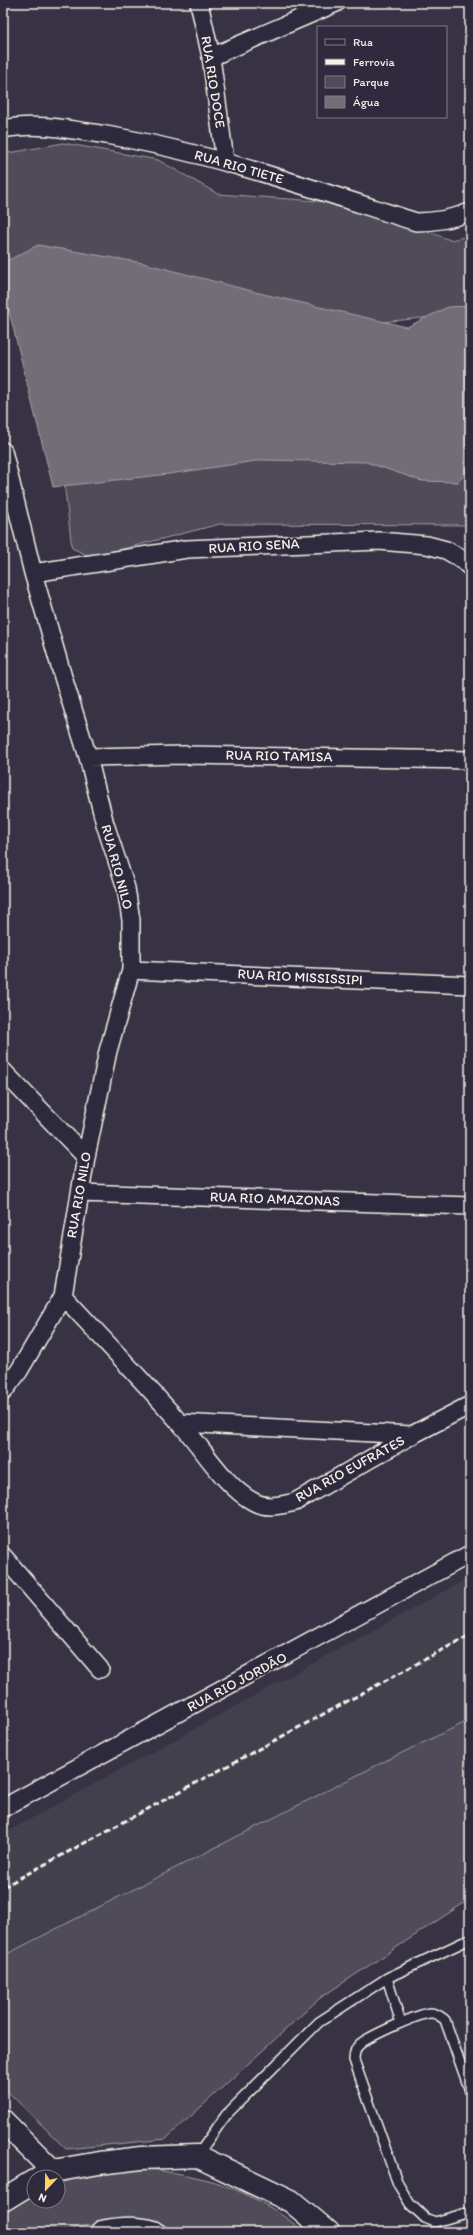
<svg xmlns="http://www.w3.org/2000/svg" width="473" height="2235" viewBox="0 0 473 2235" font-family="Itim,sans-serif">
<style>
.built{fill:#433f4e}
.green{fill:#504b59;stroke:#a29ea0}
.water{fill:#726e77;stroke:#a6a2a4}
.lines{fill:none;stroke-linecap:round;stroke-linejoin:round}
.service-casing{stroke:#f4f1e8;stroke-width:12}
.minor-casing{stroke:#f4f1e8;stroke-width:20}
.secondary-casing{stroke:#f4f1e8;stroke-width:25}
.primary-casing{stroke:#f4f1e8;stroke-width:25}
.service{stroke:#2f2a3d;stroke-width:9}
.minor{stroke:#2f2a3d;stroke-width:17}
.secondary{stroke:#2f2a3d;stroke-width:22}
.primary{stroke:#2f2a3d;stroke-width:22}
.rail{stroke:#f4f1e8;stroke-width:3;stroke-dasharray:6 3;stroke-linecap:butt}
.labels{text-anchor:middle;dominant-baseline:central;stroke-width:3.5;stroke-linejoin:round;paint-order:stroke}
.street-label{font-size:14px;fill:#f4f1e8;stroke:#2f2a3d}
</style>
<rect width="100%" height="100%" fill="#373244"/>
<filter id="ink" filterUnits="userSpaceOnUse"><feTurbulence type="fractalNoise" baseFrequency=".025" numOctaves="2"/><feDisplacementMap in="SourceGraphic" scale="8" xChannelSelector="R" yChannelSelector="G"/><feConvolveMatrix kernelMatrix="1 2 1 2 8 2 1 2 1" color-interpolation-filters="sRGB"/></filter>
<g filter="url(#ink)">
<path class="built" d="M470,1577v143l-87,42 -380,194v-122z"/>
<path class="green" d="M63,143l95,17 60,34 142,10 90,36 20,-4v77l-97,10 -236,-59 -128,-4 -6,-16v-87l1,-3z
M470,428v97l-250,-1 -129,33 -19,-9 -8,-66z
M470,1720v179l-150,99 -154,141 -100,10 -63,-62v-131l380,-194z
M151,2169c16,3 33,5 49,9 37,9 75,29 104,54h-118l-45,-13 -59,7 -17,6h-62v-20l7,-7 24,-11v7h24l1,-18 30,-9z"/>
<path class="water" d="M38,245l105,18 120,31 144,33 41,-20 22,-1v162l-12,14 -36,-1 -56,-19 -104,-2 -93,14 -116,13 -50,-200v-24z"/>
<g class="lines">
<g class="service-casing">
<path id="service" d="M387,1978l14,45
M470,2091l-25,-71c-4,-3 -8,-7 -14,-7 -11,0 -61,23 -71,31 -5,4 -6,10 -6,16l44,124 12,20 15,14 10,4 35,-10
M197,2156l29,-41 93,-93 68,-44 83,-39"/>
</g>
<g class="minor-casing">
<path id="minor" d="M199,3l12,54 14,104
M211,57l125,-54
M3,129c34,-7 69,1 103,6 106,18 207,54 310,87 19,0 36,-3 54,-10
M3,451l30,122 30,104 25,80 17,67 21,64 5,32v50l-23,81 -22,106 -23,139 -44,75 -16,21
M33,573l154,-24 192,-8 48,4 19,5 14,8 10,9
M88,757l96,-2 286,5
M131,970l339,15
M3,1071l83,86
M80,1193l390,13
M63,1296c39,42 79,84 117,127 23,25 45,64 74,79 13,7 28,3 41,0l117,-67 58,-30
M181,1423l231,12
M3,1556l97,113
M3,1808l467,-254"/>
</g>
<g class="secondary-casing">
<path id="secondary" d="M3,2121l50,50
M41,2177l12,-6 46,-8 42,-5 56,-2 94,45 37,31
M3,2200l31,-19"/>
</g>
<g class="primary-casing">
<path id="primary" d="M102,2232c18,-4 34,-5 52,0"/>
</g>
<use href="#service" class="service"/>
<use href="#minor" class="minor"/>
<use href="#secondary" class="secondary"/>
<use href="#primary" class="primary"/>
<path class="rail" d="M3,1887l467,-252"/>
</g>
</g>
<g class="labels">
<g class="street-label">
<text transform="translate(213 82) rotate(81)">RUA RIO DOCE</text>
<text transform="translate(239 167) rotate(16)">RUA RIO TIETE</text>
<text transform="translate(254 546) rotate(-3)">RUA RIO SENA</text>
<text transform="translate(279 756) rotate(1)">RUA RIO TAMISA</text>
<text transform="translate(117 867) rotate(75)">RUA RIO NILO</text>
<text transform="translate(300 977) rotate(3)">RUA RIO MISSISSIPI</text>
<text transform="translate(79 1195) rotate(-80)">RUA RIO NILO</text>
<text transform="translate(275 1199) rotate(2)">RUA RIO AMAZONAS</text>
<text transform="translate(350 1469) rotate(-29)">RUA RIO EUFRATES</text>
<text transform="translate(237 1682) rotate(-28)">RUA RIO JORDÃO</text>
</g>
</g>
<rect width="473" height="2235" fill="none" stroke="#2f2a3d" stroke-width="16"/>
<rect x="8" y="8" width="457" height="2219" fill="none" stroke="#f4f1e8" stroke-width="1.5" filter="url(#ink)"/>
<rect x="317" y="26" width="130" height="92" fill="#2f2a3d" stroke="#7e7a81"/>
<rect x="325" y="39" width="20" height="6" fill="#2f2a3d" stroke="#7e7a81"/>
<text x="353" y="46" font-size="12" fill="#f4f1e8">Rua</text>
<rect x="325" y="59" width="20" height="6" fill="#f4f1e8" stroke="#7e7a81"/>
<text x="353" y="66" font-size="12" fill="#f4f1e8">Ferrovia</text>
<rect x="325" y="76" width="20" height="12" fill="#504b59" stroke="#7e7a81"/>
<text x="353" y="86" font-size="12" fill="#f4f1e8">Parque</text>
<rect x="325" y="96" width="20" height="12" fill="#726e77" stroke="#7e7a81"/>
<text x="353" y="106" font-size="12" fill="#f4f1e8">Água</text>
<g transform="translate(46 2189) rotate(202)"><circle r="19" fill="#2f2a3d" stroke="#7e7a81"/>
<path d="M0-3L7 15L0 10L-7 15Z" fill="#ffd166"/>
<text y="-6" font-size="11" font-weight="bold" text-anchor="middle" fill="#f4f1e8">N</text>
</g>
</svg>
